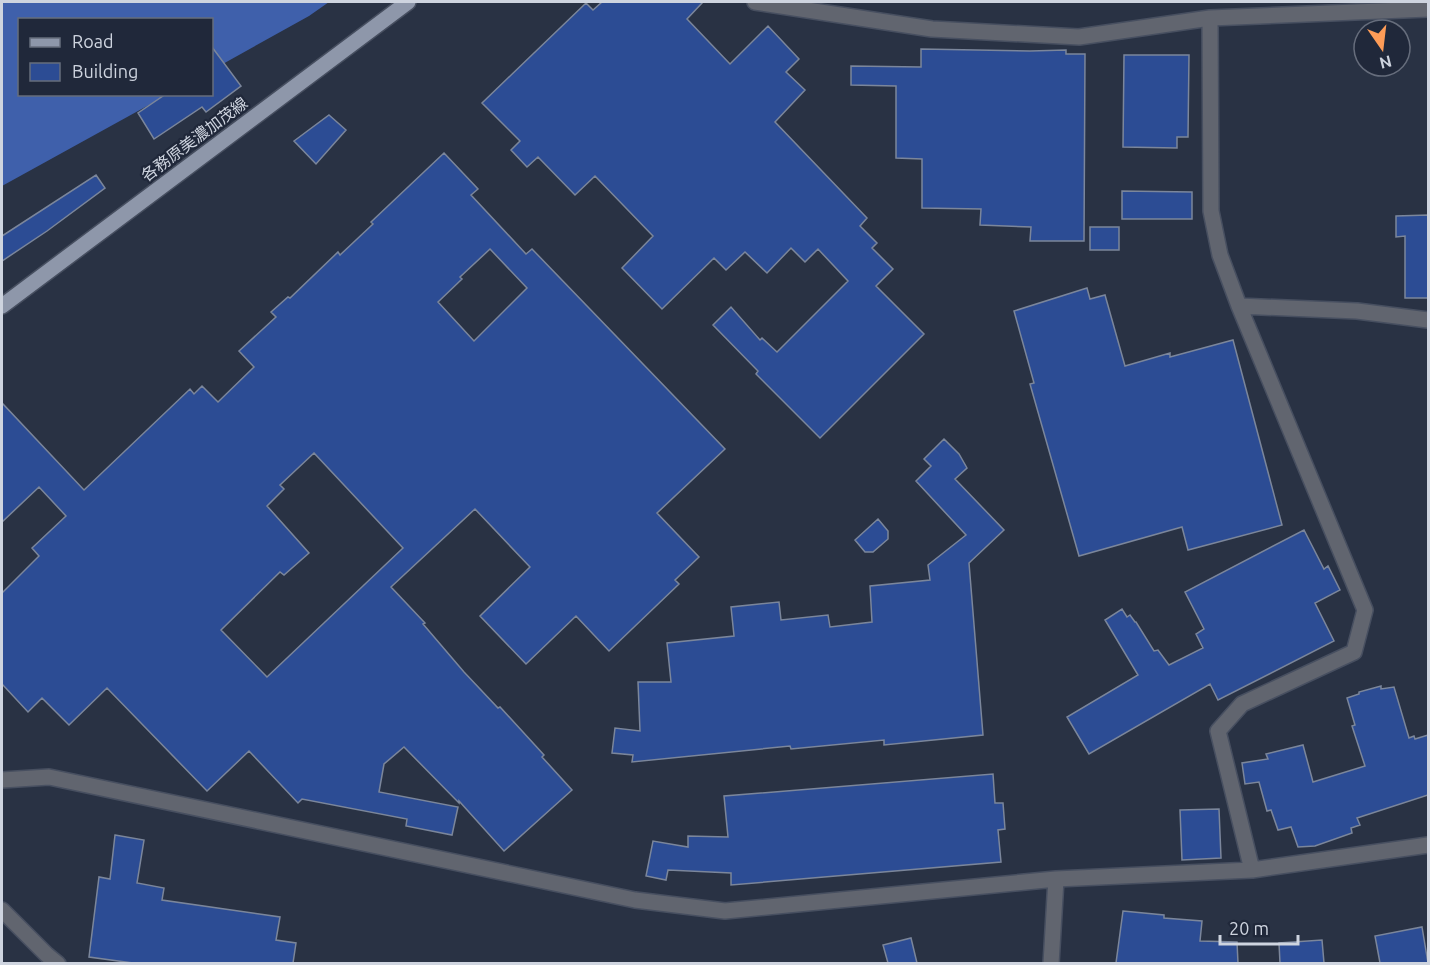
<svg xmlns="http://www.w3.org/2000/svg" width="1430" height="965" viewBox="0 0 1430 965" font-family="Ubuntu,'Noto Sans JP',sans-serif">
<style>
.forest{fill:#3f60ab}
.building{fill:#2c4c94;stroke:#7b869b;stroke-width:1.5;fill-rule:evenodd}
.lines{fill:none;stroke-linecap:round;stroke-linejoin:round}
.minor-casing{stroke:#474f60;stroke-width:18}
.major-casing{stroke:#474f60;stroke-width:18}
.minor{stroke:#61656f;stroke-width:15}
.major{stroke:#8e97aa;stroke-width:15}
.labels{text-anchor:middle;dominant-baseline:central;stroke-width:4.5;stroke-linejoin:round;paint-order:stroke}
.street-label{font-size:16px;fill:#ced4df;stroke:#20283a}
</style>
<rect width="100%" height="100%" fill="#293244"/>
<path class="forest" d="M2,2h327l-20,14 -97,54v-50h-192v74l147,1 -165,91z"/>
<path class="building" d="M602,2h101l-16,17 43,45 38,-38 31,33 -13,13 19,18 -30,32 92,96 -7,8 17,17 -5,5 21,21 -17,17 48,48 -104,104 -64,-64 2,-3 -45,-46 18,-18 29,33 2,-2 15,14 71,-71 -30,-32 -13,13 -14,-14 -24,25 -22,-21 -19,18 -12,-12 -52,51 -40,-41 31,-32 -58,-60 -20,19 -37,-38 -11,10 -16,-17 9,-9 -38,-38 104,-100 7,7z
M212,47l29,39 -35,26 -4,-5 -48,32 -16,-26 28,-19h46z
M921,49l109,2 36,-1v4h19l-1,187h-54l1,-14 -51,-2 1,-16 -59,-1v-49l-26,-1v-72l-45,-1v-19l70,1z
M1124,55h65l-1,82h-11v11l-54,-1z
M329,115l17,15 -30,34 -22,-23z
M444,153l34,36 -7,6 55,59 6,-5 193,200 -68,64 42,44 -24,23 4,4 -70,67 -33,-35 -50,48 -46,-48 50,-49 -55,-58 -84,78 34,36 -2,1 41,48 34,36 2,-1 44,48 -2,2 30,33 -68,61 -45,-50v2l-55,-56 -20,17 -5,28 79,15 -6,28 -46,-9 1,-7 -105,-20 -4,4 -49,-52 -42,40 -100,-103 -38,37 -27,-27 -14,14 -26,-28v-91l37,-37 -7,-8 34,-32 -27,-29 -37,35v-119l82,87 106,-101 4,5 8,-8 16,16 36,-35 -15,-16 37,-34 -5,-5 17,-15 2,1 48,-46 2,3 33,-31 -2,-2zM490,249l37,39 -53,53 -36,-39 24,-23 -2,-2zM314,453l89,95 -136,129 -46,-47 59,-58 4,3 25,-22 -42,-47 17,-17 -4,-4z
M96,175l9,13 -58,43 -45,30v-25z
M1122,191l70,1v27h-70z
M1428,215v83h-23v-62l-9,1v-21z
M1090,227h29v23h-29z
M1087,288l3,11 15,-4 20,71 45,-13v4l63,-17 49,185 -94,25 -6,-23 -103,29 -49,-172 4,-1 -20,-72z
M944,439l15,15 8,14 -12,11 49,51 -35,33 14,172 -99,10v-5l-93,9 -1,-3 -158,16 1,-7 -21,-2 3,-25 25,3 -2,-49h33l-4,-39 67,-7 -3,-29 48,-5 2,18 47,-5 2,12 42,-5 -2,-36 60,-6 -2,-15 38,-30 -50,-54 15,-15 -7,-7z
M878,519l10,12v8l-15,13h-8l-10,-12z
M1304,530l20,39 4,-3 12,24 -25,13 19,38 -116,59 -8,-16 -121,70 -22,-37 71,-42 -33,-55 17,-11 5,8 3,-2 5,7h1l18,29 4,-1 11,15 34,-17 -7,-14 8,-5 -19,-37z
M1381,686v3l13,-2 15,51 5,-2 1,3 13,-4v60l-71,23 3,7 -9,3 1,5 -37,13 -17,1 -7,-20 -13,3 -7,-20 -4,1 -8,-29 -14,2 -3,-21 26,-4 -2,-5 37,-9 10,37 52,-16 -13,-40 3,-1 -8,-27 12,-4v-2z
M993,774l2,29h8l2,26 -7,1 3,32 -270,23v-12l-63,-3 -2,10 -20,-4 7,-35 35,6v-11l40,1 -4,-41z
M1219,809l2,49 -39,2 -2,-50z
M115,835l29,5 -7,43 27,5 -2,12 118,17 -4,23 20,3 -3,20h-160l-44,-6 10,-80 11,2z
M1123,911l41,4v3l38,3 -2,20 37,1 1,21h-122z
M1422,927l6,36h-48l-5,-27z
M911,938l6,25h-29l-5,-18z
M1322,940l2,23h-44l-1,-20z"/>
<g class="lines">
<g class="minor-casing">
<path id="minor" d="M755,2l177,27 147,8 131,-19 218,-9
M1210,18l1,193 9,44 19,51 126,304 -11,42 -112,52 -24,27 34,139
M1239,306l118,5 71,9
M2,780l47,-3 586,123 90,11 331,-32 196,-9 176,-25
M2,910l45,45 11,9
M1051,964l5,-85"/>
</g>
<g class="major-casing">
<path id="major" d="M2,306l406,-304"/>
</g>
<use href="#minor" class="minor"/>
<use href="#major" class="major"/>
</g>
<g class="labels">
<g class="street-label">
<text transform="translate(194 139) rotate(-37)">各務原美濃加茂線</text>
</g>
</g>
<rect width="1430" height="965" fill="none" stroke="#ced4df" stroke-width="6"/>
<rect x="18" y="18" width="195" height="78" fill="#20283a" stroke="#666d7c" stroke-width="1.5"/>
<rect x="30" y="38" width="30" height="9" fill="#8e97aa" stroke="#666d7c" stroke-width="1.5"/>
<text x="72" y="48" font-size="18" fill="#ced4df">Road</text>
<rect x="30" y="63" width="30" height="18" fill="#2c4c94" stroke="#666d7c" stroke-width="1.5"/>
<text x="72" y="78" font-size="18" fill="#ced4df">Building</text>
<g transform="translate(1382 48) rotate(166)"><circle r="28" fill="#20283a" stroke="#666d7c" stroke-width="1.5"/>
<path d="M0-4.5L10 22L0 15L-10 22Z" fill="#fe9c57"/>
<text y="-9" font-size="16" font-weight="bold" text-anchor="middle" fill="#ced4df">N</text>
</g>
<path d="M1220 935v9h78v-9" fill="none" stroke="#ced4df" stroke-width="3"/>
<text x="1229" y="935" font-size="18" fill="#ced4df" stroke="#20283a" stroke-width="4.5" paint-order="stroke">20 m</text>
</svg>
